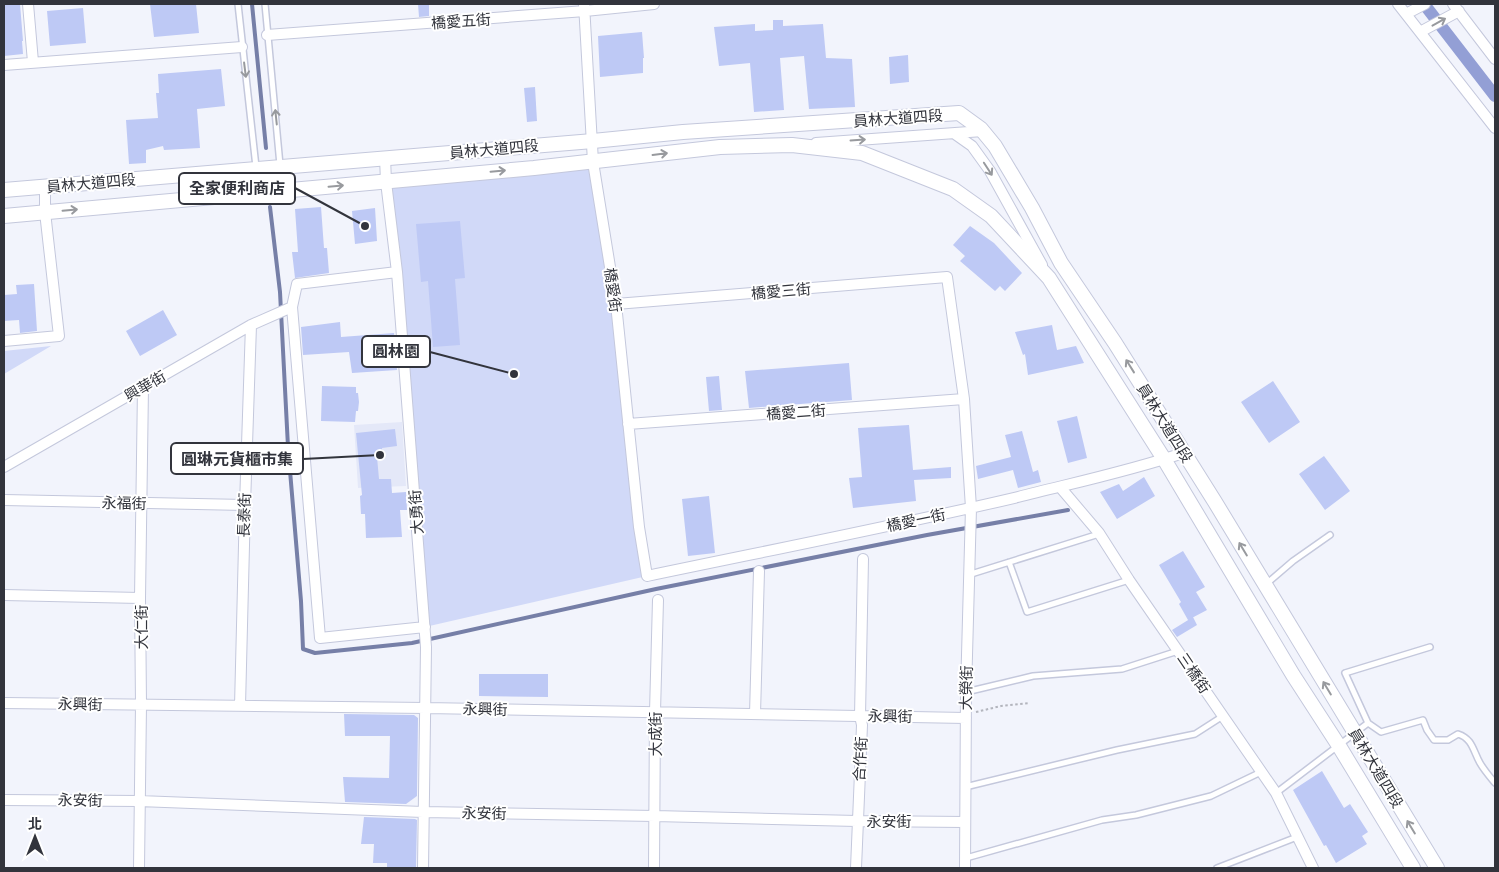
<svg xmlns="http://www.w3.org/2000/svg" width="1499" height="872" viewBox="0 0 1499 872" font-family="'IBM Plex Sans','Noto Sans TC',sans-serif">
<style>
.built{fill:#e4e8f8}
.green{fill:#d1d9f8}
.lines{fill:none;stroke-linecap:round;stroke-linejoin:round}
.stream{stroke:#767fa7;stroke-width:4}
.canal{stroke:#939fd5;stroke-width:12}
.building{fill:#bec9f5}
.lane-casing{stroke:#c4c8dc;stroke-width:8}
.street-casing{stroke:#c4c8dc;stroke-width:12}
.secondary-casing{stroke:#c4c8dc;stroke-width:16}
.path{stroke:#b3b5bd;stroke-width:2;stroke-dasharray:2.5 2.5;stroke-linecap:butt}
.lane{stroke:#fff;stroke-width:5}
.street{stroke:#fff;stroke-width:10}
.secondary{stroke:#fff;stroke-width:14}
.oneway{stroke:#989a9e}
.labels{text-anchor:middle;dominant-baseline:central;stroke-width:4;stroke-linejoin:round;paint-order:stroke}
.street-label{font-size:15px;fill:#32343c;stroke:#fff}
.leader{fill:none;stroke:#32343c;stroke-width:2}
.callout-dot{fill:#32343c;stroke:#fff;stroke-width:2}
.callout{fill:#fff;stroke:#32343c;stroke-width:2}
.callout-label{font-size:16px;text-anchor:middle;font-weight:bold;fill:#32343c}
</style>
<rect width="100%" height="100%" fill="#f2f4fc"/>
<path class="built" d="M402,422l4,64 -48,2 -4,-63z"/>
<path class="green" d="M593,162l54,414 -222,51 -39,-445z
M51,346l-47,28v-23z"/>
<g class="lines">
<path class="stream" d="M252,4l14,144
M270,207l10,85 8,155 13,154 2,48 12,4 97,-10 244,-54 271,-54 141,-25"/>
<path class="canal" d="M1424,4l71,92"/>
</g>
<path class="building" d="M4,4h16l3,37h-1l1,13 -19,2z
M150,4h46l3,29 -45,4z
M418,4h11v12l-10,1z
M83,8l3,35 -36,3 -3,-35z
M773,20h10v6l40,-2 3,34 26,1 3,48 -46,2 -5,-53 -24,2 4,52 -30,2 -4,-49 -31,3 -5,-39 41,-3v7l18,-1z
M642,32l2,26h-1v15l-43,4 -2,-41z
M908,55l1,27 -19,2 -1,-27z
M221,69l4,37 -28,3 3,39 -36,2 -1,-4 -17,4v13l-17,1 -3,-44 32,-2 -2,-25h3l-1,-19z
M535,87l2,34 -10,1 -3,-34z
M321,207l3,41h3l2,25 -34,5 -3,-26h6l-3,-43z
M375,208l2,33 -22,3 -3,-33z
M460,221l5,57 -10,1 5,66 -27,2 -5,-66 -7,1 -5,-58z
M970,226l24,17 28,30 -17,18 -5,-5 -5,5 -35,-30 5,-5 -12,-11z
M34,284l3,47 -17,2 -1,-13 -15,1v-26l13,-1 -1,-9z
M163,310l14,25 -37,21 -14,-25z
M340,322l1,15 53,-4 3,37 -45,3 -3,-21 -46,3 -2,-28z
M1052,325l5,25 19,-4 8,17 -56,12 -3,-21 -2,1 -8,-23z
M849,363l3,37 -103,8 -4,-37z
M719,376l3,34 -13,1 -3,-34z
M1273,381l27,41 -31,21 -28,-41z
M322,386l34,1v6h2l1,9 -1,9h-2l-1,11 -34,-1z
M1077,416l10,42 -19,5 -11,-42z
M909,425l4,45 38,-3v11l-37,2 2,21 -63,7 -4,-30 13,-1 -4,-49z
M395,429l2,17 -15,2 1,6 -6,3 2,22h12l1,14 14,-1 1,18h-7l2,27 -36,1 -1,-24h-4l-1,-18 2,-1 -6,-62z
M1022,431l11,41 5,-2 3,12 -23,6 -5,-18 -35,9 -2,-13 35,-9 -6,-22z
M1324,456l26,35 -25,19 -26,-36z
M1144,477l11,19 -38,23 -17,-27 19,-8 4,7z
M709,496l6,57 -27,3 -6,-57z
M1183,551l22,36 -9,5 11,18 -19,10 -9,-16 2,-2 -22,-37z
M1193,617l4,8 -20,12 -5,-7z
M479,674h69v23l-69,-1z
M344,714l70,1 4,3 -1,78 -11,8 -61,-2 -2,-25 46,1 1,-42h-45z
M1322,771l22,37 6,-4 18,28 -6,4 5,8 -31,19 -10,-18 -2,1 -31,-56z
M364,817l51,2 2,1 -1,48h-29v-5h-14l1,-19h-13z"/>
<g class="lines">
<g class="lane-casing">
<path id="lane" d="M238,4l18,163
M265,4l15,161
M1009,562l18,50 102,-32
M968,575l131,-41
M1265,585l28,-24 37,-26
M966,692l67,-16 89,-7 56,-18
M1368,723l13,9 42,-12 4,10 7,10h14l10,-6c15,5 15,17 22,29 4,7 10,14 15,20
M965,787l152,-37 78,-16 28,-18
M1276,793l92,-70 -23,-50 85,-26
M966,858l136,-38 34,-5 75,-19 50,-24
M1217,868l80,-31"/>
</g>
<g class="street-casing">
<path id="street" d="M28,4l5,58
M584,4l9,158 23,142 23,223 8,49c124,-26 248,-50 371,-79 55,-14 112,-26 165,-44
M1398,4l97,124
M1453,4l42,55
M1406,14l19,-10
M1420,32l39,-21
M267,35l318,-24 69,-7
M4,65l238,-18
M955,134l17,12 18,25 52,94
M816,143l167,-12
M385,157l1,25 11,90 29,375 -3,221
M616,304l331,-27 17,122 7,109 -5,184 -1,176
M292,307l28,331 105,-11
M4,341l55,-5 -14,-124v-25
M628,424l336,-25
M4,467l247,-142 41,-18 5,-23 100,-12
M1060,487l39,46 30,47 147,213 37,75
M4,500l241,5
M4,595l136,3
M4,703l422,5 540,10
M240,706l5,-201 6,-180
M755,714l4,-143
M4,800l135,1 284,11 232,4 202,5 108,1
M139,868l2,-163 -1,-107 3,-211
M654,868l1,-156 3,-112
M856,868l6,-143 -2,-9 3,-157"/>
</g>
<g class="secondary-casing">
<path id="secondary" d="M4,190l589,-49 90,-9 276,-19 22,16 14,17 37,62 29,55 54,80 100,159 222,366
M4,216l530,-48 186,-21 72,-2 70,8 91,36 38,27 58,62 115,181 129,216 46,71 74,122"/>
</g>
<path class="path" d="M976,712l25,-6 28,-3"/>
<use href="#lane" class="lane"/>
<use href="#street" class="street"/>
<use href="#secondary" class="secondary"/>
</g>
<defs><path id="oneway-shaft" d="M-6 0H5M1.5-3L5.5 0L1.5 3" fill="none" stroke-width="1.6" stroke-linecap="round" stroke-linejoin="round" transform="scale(1.25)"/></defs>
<g class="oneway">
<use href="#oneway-shaft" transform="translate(1439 22) rotate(-29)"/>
<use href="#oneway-shaft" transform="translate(245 70) rotate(83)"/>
<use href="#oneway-shaft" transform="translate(276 117) rotate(-96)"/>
<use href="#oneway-shaft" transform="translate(858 140) rotate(-4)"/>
<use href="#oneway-shaft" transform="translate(660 154) rotate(-7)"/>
<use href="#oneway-shaft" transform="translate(988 169) rotate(57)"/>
<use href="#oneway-shaft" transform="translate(498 171) rotate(-5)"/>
<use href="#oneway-shaft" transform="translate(336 186) rotate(-5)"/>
<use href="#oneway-shaft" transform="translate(70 210) rotate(-5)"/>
<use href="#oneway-shaft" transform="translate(1130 366) rotate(-122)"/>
<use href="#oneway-shaft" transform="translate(1243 549) rotate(-121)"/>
<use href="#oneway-shaft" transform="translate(1327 688) rotate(-121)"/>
<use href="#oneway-shaft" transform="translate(1411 827) rotate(-121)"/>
</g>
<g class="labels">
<g class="street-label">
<text transform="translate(461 21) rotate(-4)">橋愛五街</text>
<text transform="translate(898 118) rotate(-4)">員林大道四段</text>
<text transform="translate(494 149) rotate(-5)">員林大道四段</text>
<text transform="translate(91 183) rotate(-5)">員林大道四段</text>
<text transform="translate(613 290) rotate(82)">橋愛街</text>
<text transform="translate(781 291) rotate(-5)">橋愛三街</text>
<text transform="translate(145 386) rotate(-30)">興華街</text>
<text transform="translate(796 412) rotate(-4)">橋愛二街</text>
<text transform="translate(1165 423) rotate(58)">員林大道四段</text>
<text transform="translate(124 503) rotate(1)">永福街</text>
<text transform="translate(416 512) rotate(-94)">大勇街</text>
<text transform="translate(244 515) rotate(-88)">長泰街</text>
<text transform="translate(916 520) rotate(-12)">橋愛一街</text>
<text transform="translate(141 627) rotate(-90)">大仁街</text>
<text transform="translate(1194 673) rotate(56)">三橋街</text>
<text transform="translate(966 688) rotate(-89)">大榮街</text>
<text transform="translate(80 704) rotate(1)">永興街</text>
<text transform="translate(485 709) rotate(1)">永興街</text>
<text transform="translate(890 716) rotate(1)">永興街</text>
<text transform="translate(655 734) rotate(-90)">大成街</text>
<text transform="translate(860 759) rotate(-87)">合作街</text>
<text transform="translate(1376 768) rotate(59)">員林大道四段</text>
<text transform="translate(80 800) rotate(1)">永安街</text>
<text transform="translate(484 813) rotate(1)">永安街</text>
<text x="889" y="821">永安街</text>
</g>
</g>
<path class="leader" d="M365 226L295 188M514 374L430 352M380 455L303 459"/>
<g class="callout-dot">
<circle cx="365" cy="226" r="5"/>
<circle cx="514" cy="374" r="5"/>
<circle cx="380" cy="455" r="5"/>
</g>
<g class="callout">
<rect x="179" y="173" width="116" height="31" rx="5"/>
<rect x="362" y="336" width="68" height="31" rx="5"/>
<rect x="171" y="443" width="132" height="31" rx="5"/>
</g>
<g class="callout-label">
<text x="237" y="194">全家便利商店</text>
<text x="396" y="357">圓林園</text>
<text x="237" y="465">圓琳元貨櫃市集</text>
</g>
<rect width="1499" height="872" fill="none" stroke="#32343c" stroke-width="10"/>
<g transform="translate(35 837)" stroke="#ffffff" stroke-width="4" paint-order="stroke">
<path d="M0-4L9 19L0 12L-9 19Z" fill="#32343c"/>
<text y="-8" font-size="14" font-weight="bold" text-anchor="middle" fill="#32343c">北</text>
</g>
</svg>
